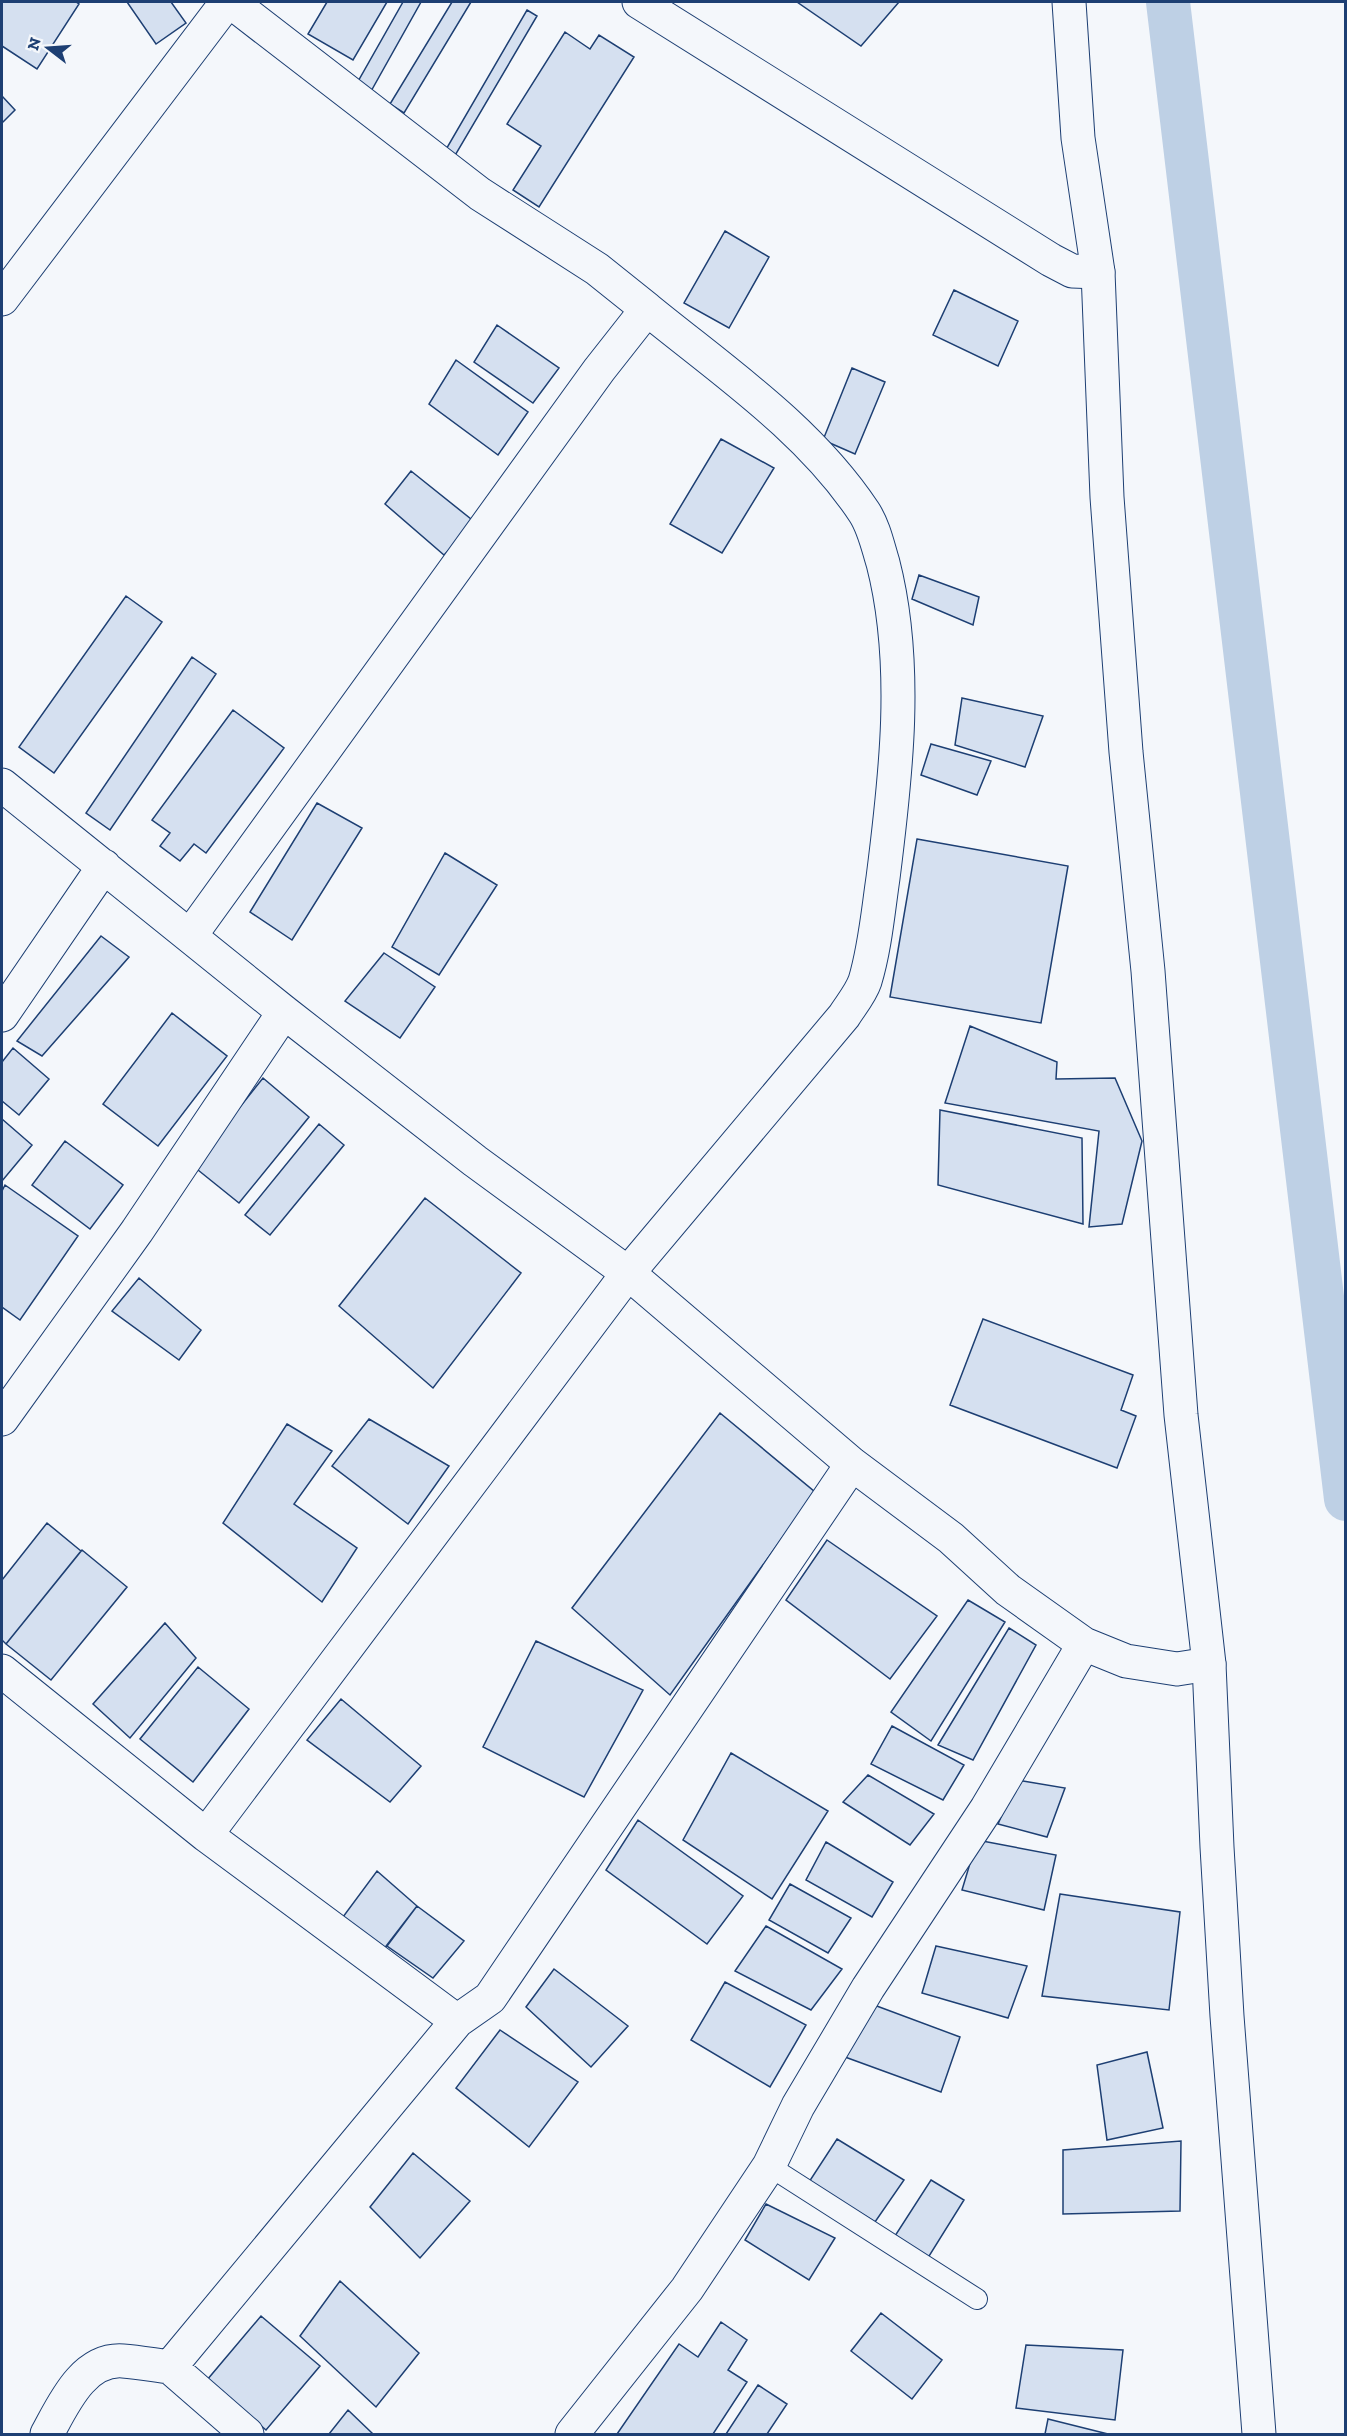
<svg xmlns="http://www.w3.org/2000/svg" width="1347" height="2436" viewBox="0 0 1347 2436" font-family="'Zilla Slab',serif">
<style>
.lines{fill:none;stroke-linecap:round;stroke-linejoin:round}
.canal{stroke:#bed0e5;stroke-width:44}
.building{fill:#d5e0f0;stroke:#1d3f73;stroke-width:1.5}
.lane-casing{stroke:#1d3f73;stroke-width:22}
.street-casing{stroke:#1d3f73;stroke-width:35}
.secondary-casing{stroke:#1d3f73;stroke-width:35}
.lane{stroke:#f4f7fb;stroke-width:20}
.street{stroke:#f4f7fb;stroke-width:33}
.secondary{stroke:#f4f7fb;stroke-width:33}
</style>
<rect width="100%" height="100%" fill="#f4f7fb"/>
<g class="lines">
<path class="canal" d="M1168,2l178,1497"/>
</g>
<path class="building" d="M2,2h74l3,2 -42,65 -35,-23z
M127,2h44l15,21 -30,21z
M327,2h60l-34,58 -45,-26z
M403,2h18l-51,91 -14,-8z
M452,2h19l-67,111 -14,-9z
M797,2h102l-38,44z
M527,10l10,6 -87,148 -9,-6z
M565,32l25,17 9,-14 35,22 -95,150 -26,-17 28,-44 -34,-22z
M2,96l13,14 -13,13z
M725,231l44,26 -40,71 -45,-25z
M954,290l64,31 -20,45 -65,-31z
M497,325l62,43 -26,35 -59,-41z
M456,360l72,52 -30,43 -69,-51z
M852,368l33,14 -30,72 -32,-14z
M721,439l53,29 -52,85 -52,-29z
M411,471l65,52 -32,32 -59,-51z
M919,575l60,22 -6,28 -61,-26z
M126,596l36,26 -108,151 -35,-26z
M192,657l24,17 -106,156 -24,-17z
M962,698l81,18 -18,51 -70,-22z
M233,710l51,38 -78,105 -12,-9 -14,17 -20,-15 10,-13 -18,-13z
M931,744l60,17 -14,34 -56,-20z
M317,803l45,25 -70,112 -42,-28z
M917,839l151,27 -27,157 -151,-26z
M445,853l52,32 -58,90 -47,-28z
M101,936l28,21 -87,99 -25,-15z
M384,953l51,34 -35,51 -55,-37z
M172,1013l55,43 -69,90 -55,-42z
M970,1026l87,36 -1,17 59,-1 27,63 -20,83 -33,3 10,-96 -154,-28z
M13,1048l36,31 -30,36 -17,-14v-39z
M263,1078l46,39 -70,86 -46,-37z
M940,1110l142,28 1,86 -145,-39z
M2,1119l30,26 -30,36z
M319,1124l25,21 -74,90 -25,-20z
M65,1141l58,44 -33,44 -58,-44z
M5,1185l73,51 -58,84 -18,-13v-116z
M425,1198l96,75 -88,115 -94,-82z
M139,1278l62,52 -22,30 -67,-49z
M983,1319l150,56 -12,35 15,6 -19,52 -167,-63z
M720,1413l95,79 -145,203 -98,-87z
M369,1419l80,47 -41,58 -76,-58z
M287,1424l45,27 -38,53 63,44 -35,54 -99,-79z
M47,1523l34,28 -75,93 -4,-4v-60z
M827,1540l110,76 -47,63 -104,-79z
M82,1550l45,37 -76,93 -45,-36z
M968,1600l37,22 -74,119 -40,-29z
M165,1623l31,35 -66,80 -37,-34z
M1009,1628l27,17 -63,115 -35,-15z
M536,1641l107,49 -59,107 -101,-50z
M198,1667l51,42 -56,73 -53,-43z
M341,1699l80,67 -31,36 -83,-62z
M892,1726l72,39 -21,35 -72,-36z
M731,1753l97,58 -56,88 -89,-59z
M868,1775l66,39 -24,31 -67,-43z
M1017,1780l48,8 -18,49 -49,-13z
M638,1820l105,76 -36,48 -101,-74z
M977,1840l79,15 -12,55 -82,-20z
M826,1842l67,40 -21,35 -66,-37z
M377,1871l40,35 -37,48 -43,-29z
M790,1884l61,34 -23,35 -59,-33z
M1060,1894l120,18 -11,98 -127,-14z
M417,1906l47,35 -31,37 -46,-32z
M766,1926l76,43 -31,41 -76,-39z
M936,1946l91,20 -19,52 -86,-25z
M554,1969l74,57 -37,41 -65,-60z
M725,1982l81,43 -36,62 -79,-47z
M866,2002l94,35 -19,55 -96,-35z
M500,2030l78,52 -49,65 -73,-59z
M1147,2052l16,76 -56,12 -10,-75z
M837,2139l67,41 -29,42 -66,-40z
M1181,2141l-1,70 -117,3v-64z
M413,2153l57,48 -50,57 -50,-51z
M931,2180l33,20 -38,61 -33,-22z
M766,2204l69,34 -26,42 -64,-40z
M340,2281l79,72 -43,54 -76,-71z
M881,2313l61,47 -30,39 -61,-48z
M261,2316l59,50 -54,64 -59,-50z
M721,2322l26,18 -19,30 19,12 -34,52h-96l62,-90 19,13z
M1026,2345l97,5 -8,70 -99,-12z
M758,2385l29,19 -20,30h-41z
M348,2410l25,24h-44z
M1048,2419l60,15h-63z"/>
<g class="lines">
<g class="lane-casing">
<path id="lane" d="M769,2166l208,133"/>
</g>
<g class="street-casing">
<path id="street" d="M639,2l412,258 21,11 26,1
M2,299l225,-297
M2,785l282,227 191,149 153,112 224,191 99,74 57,52 76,54 42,17 51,8 32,-5
M190,936l409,-566 48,-61 -50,-40 -117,-75 -249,-192
M2,1015l102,-149
M2,1419l135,-188 147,-219
M2,1671l204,164 422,-562 216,-257c7,-11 17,-23 21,-35 10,-33 13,-69 18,-103 13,-102 26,-214 0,-315 -5,-16 -9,-36 -19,-51 -55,-83 -141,-141 -217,-203
M206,1835l251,186
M47,2434c16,-29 36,-76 76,-73 15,1 31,4 47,6
M247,2434l-77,-67 287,-346 33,-23 362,-534
M572,2434l115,-145 82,-123 29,-60 70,-118 119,-180 97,-164"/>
</g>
<g class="secondary-casing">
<path id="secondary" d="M1069,2l9,136 20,134 9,225 19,255 22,219 33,444 28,249 8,183 10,169 32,418"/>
</g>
<use href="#lane" class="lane"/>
<use href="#street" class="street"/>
<use href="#secondary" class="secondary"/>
</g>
<rect width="1347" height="2436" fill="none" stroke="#1d3f73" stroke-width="6"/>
<g transform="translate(48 48) rotate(287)" stroke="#f4f7fb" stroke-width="4.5" paint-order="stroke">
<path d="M0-4.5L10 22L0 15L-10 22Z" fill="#1d3f73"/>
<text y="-9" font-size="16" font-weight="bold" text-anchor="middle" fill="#1d3f73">N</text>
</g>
</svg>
